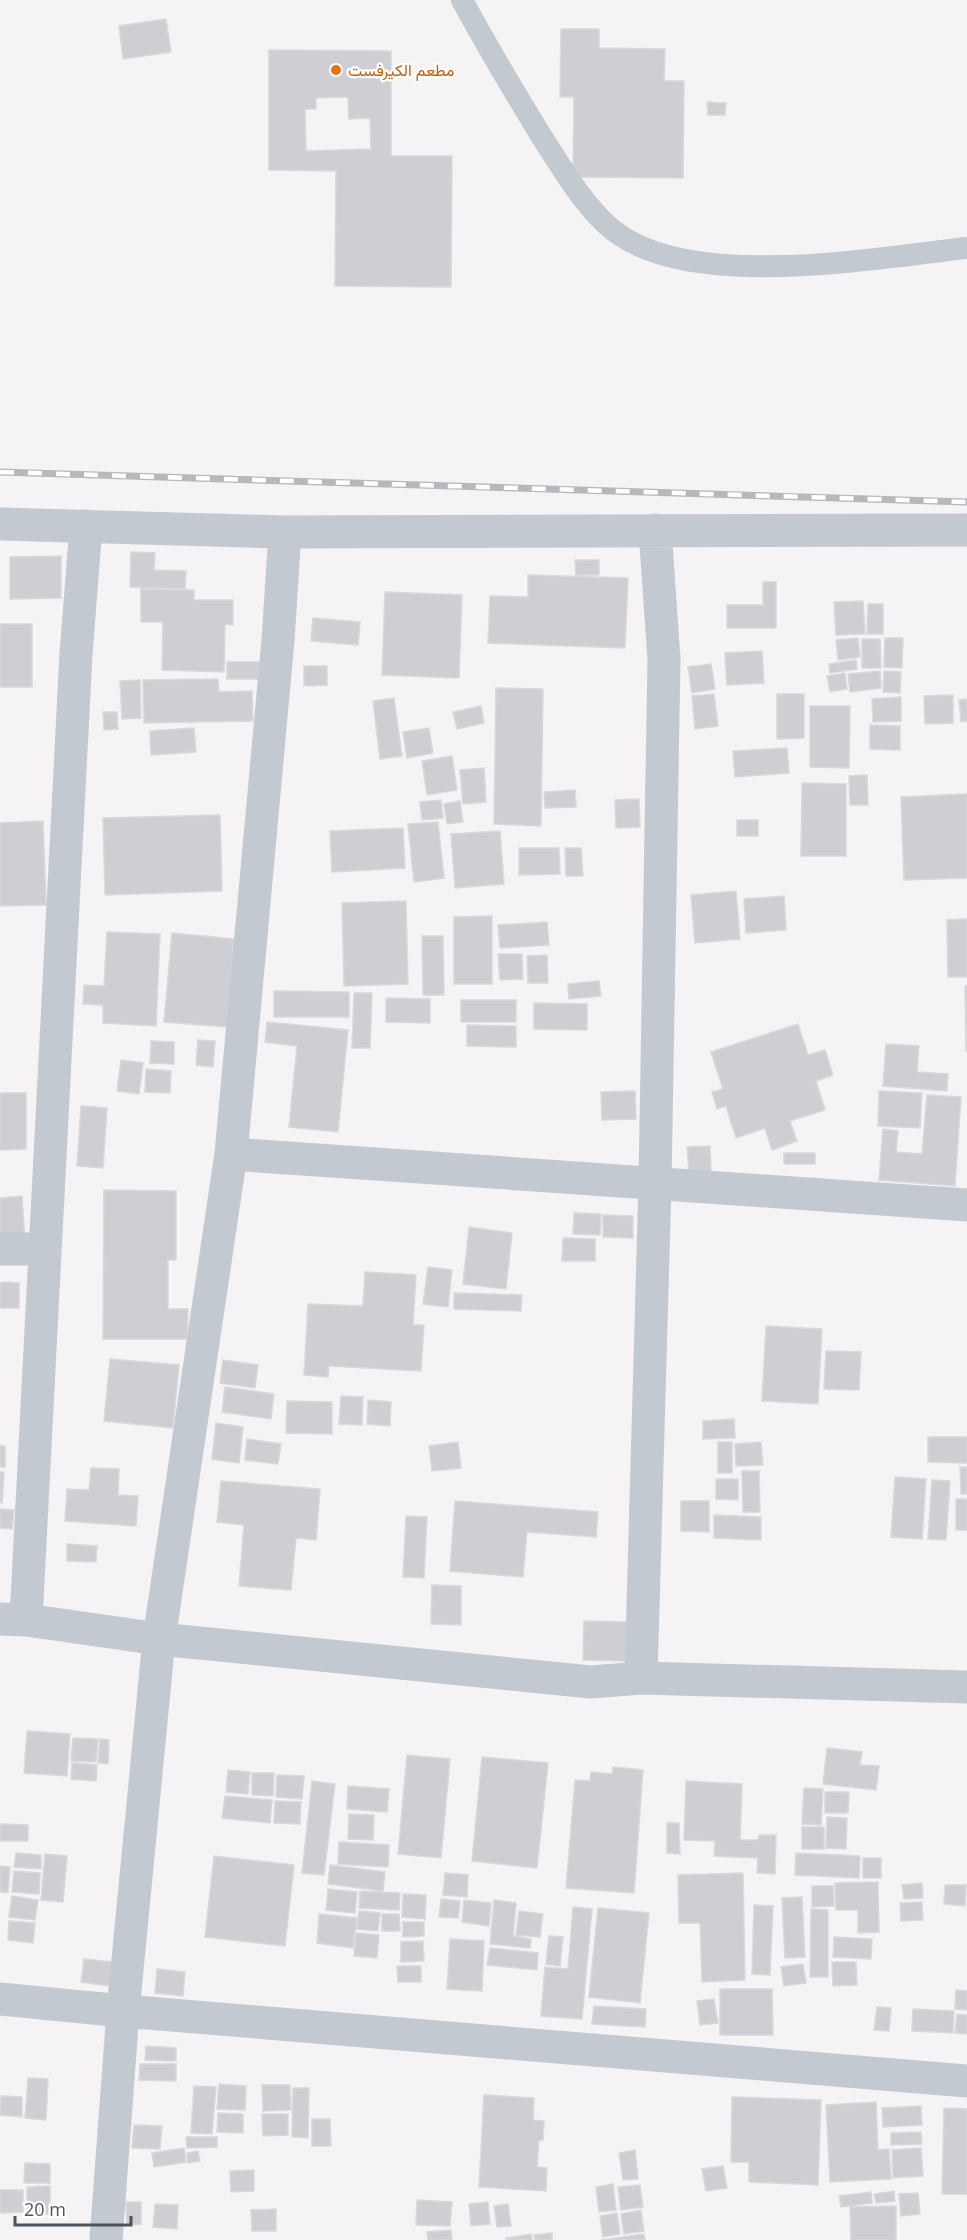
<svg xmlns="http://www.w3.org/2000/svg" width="967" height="2240" viewBox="0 0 967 2240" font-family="'Open Sans',Vazirmatn,sans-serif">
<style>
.building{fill:#cdcfd5;stroke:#d7d9dd;stroke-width:1.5;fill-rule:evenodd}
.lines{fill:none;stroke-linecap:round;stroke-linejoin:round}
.lane{stroke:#c2c9d0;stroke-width:22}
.street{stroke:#c2c9d0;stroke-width:33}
.rail-casing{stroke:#b5b8bc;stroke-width:7}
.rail{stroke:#fff;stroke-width:4.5;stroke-dasharray:14;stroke-linecap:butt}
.food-dot{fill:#e8710a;stroke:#fff;stroke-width:2}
.labels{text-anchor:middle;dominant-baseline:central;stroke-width:4.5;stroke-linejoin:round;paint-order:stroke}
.food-label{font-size:16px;fill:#c56008;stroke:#fff;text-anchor:start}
</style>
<rect width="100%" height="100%" fill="#f5f3f3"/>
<path class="building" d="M166,19l5,33 -48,7 -4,-33z
M561,29h38v19l66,1 -1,32h20l-1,97 -110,-1 1,-80h-14z
M269,50l122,1v105h61l-1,131 -116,-1 1,-115 -67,-1zM348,97l1,22 21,-1 1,31 -65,2 -1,-42h11v-11z
M707,102l19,1 -1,12h-17z
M131,552l24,1 -1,17 32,1 -1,18 -55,-2z
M61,556v42l-51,1v-42z
M575,560h24v15h-23z
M528,575l100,3 -3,70 -137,-5 2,-47 38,1z
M763,582h13v46h-49v-23h36z
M141,589l53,1v10h39v25l-8,-1 -1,48 -62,-2 1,-48h-22z
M385,592l77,3 -3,83 -77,-3z
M863,601l2,33 -29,1 -2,-33z
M868,604h15v30h-16z
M313,618l47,4 -2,23 -47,-4z
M0,624h32v63h-32z
M858,638l2,19 -22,3 -2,-20z
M885,638h18l-1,30 -18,-1z
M862,639h18l1,29h-19z
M762,651l2,32 -37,2 -2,-32z
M856,660l1,9 -27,4 -1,-9z
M227,662h32v17h-32z
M711,664l4,25 -23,4 -4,-26z
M304,666h23v19l-23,1z
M880,671l1,17 -31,4 -2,-18z
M884,671l17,1 -1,21 -17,-1z
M845,673l2,16 -17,3 -3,-16z
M218,679l1,13 33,-1 1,30 -109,2 -1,-43z
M140,680l1,38 -19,1 -2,-38z
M496,688l47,1 -2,137 -47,-2z
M714,694l4,32 -23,3 -3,-33z
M777,694h27v44l-27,1z
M953,695v28l-28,1 -1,-28z
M901,697v24l-28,1 -1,-23z
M394,698l8,58 -22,3 -7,-58z
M967,699v22l-6,1 -2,-22z
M481,706l3,17 -27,6 -4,-17z
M810,706h40l-1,62 -39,-1z
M103,712h14l1,17 -14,1z
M870,725l30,1v24l-30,-1z
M194,728l2,24 -45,3 -1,-24z
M429,728l4,25 -26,5 -4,-26z
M787,748l2,25 -54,4 -2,-26z
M452,756l5,34 -30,5 -5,-34z
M484,768l2,34 -23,2 -3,-34z
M867,775l1,30h-18l-1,-29z
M802,783l44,1v72h-45z
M575,790l1,17 -31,1 -1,-16z
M967,794v84l-63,2 -3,-83z
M639,799l1,28 -24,1 -1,-28z
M441,800l2,18 -21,2 -2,-18z
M460,801l3,21 -16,2 -3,-20z
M220,815l2,76 -117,4 -2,-77z
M737,820h21v16h-21z
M43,821l3,84 -46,1v-83z
M438,822l6,56 -30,4 -6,-58z
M403,828l2,40 -73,4 -2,-41z
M500,831l4,53 -49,4 -4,-54z
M519,848h40l1,26 -41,1z
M565,848h16l2,28h-17z
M736,891l4,48 -45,4 -4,-48z
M784,896l2,34 -40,3 -2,-34z
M406,901l2,83 -64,2 -2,-83z
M492,916v68h-38v-67z
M967,919v58h-19l-1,-57z
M547,922l2,23 -49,3 -2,-23z
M107,932l53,2 -4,92 -53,-3v-18l-20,-1 1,-19 20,1z
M172,933l62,6 -7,88 -63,-5z
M422,936h21l1,59h-21z
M498,954h24l1,25 -23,1z
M547,955l1,28h-20l-1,-27z
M599,981l2,15 -32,3 -1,-15z
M965,986h2v65h-1z
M274,991l75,1v25h-75z
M354,993h18l-2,55h-18z
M386,998l44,1v24l-44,-1z
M461,1000h55v22h-55z
M534,1003l53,1v26l-53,-1z
M267,1022l81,8 -10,102 -49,-5 8,-81 -32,-4z
M798,1024l10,31 17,-5 8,25 -17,6 9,29 -35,11 7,20 -25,9 -7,-22 -29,10 -10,-32 -9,3 -5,-17 11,-3 -12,-37z
M467,1025l49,1v21l-49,-1z
M198,1040l17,1 -2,26 -17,-2z
M151,1041l23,1v22l-24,-1z
M886,1044l33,2 -2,26 31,2 -1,17 -64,-5z
M121,1060l22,3 -4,31 -22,-3z
M146,1069l25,2 -1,22 -25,-1z
M635,1091l1,28 -34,1 -1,-28z
M879,1091l43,2 -2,35 -42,-2z
M0,1093h26v56l-26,1z
M927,1095l34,2 -6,89 -76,-6 4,-51 15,2 -2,21 26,2z
M81,1106l26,2 -4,60 -26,-2z
M710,1146l1,26 -22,1 -2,-26z
M784,1153h31v11h-31z
M104,1190l72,1v69h-8v49h20l-1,30h-84z
M22,1196l3,46 -25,1v-45z
M574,1213l27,1 -1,21 -27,-1z
M603,1215l30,1v22l-30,-1z
M469,1227l43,6 -6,56 -43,-5z
M563,1238l32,1v22h-33z
M428,1267l24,3 -4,37 -25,-3z
M365,1272l51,3 -3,50h11l-3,46 -92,-5 -1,11 -24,-2 4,-71 55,2z
M0,1282l19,1v25h-19z
M454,1293l68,2 -1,16 -67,-2z
M766,1326l56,3 -4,75 -56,-3z
M826,1351l35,1 -2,38 -35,-1z
M110,1359l69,6 -6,63 -69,-7z
M223,1360l35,5 -3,23 -35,-5z
M225,1387l49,7 -3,25 -49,-7z
M341,1396l22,1 -1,28 -23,-1z
M368,1400l23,2 -1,24 -23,-2z
M287,1401l45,1v32l-46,-1z
M734,1419l1,19 -32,1v-18z
M216,1423l27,4 -4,36 -27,-4z
M928,1437h39v26l-39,-1z
M247,1439l34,5 -3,20 -33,-4z
M458,1442l3,26 -29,3 -3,-25z
M718,1442h14v31h-14z
M761,1442l2,23 -27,1 -1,-22z
M0,1445l5,1v21h-5z
M960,1467h7v27h-6z
M91,1468l28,1 -1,26 20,1 -2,30 -71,-5 2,-32 22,1z
M742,1471h17l1,41h-17z
M0,1472h4l-2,31 -2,-1z
M895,1477l31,2 -4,60 -31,-2z
M716,1479h22v21l-22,-1z
M932,1480l18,1 -4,59 -18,-1z
M221,1481l99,8 -4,51 -20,-2 -5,52 -52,-4 5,-61 -27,-3z
M956,1499h11v31h-11z
M455,1501l143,11 -2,25 -69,-5 -4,45 -73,-6z
M681,1501h28v31l-28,-1z
M0,1509l14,1 -2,19 -12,-1z
M714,1515l47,2v23l-47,-2z
M406,1516l21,1 -3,61 -21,-1z
M67,1544l30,2 -1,16 -29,-1z
M432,1585l29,1v39l-30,-1z
M584,1621l44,1 -1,39 -44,-1z
M27,1731l43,3 -3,42 -43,-3z
M73,1738l25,1 -2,23 -25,-1z
M100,1739l9,1 -1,24 -10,-1z
M827,1748l35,4 -2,13 19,1 -3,24 -53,-6z
M407,1755l43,4 -9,99 -43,-4z
M482,1757l66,6 -11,105 -65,-7z
M72,1763l25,2 -1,16 -25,-2z
M613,1767l30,3 -9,123 -68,-5 9,-108 15,1 1,-9 21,2z
M228,1770l22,2 -2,22 -22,-2z
M252,1773h22l-1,23 -21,-1z
M277,1775l27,1 -2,23 -26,-2z
M312,1781l23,3 -11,91 -22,-2z
M686,1781l56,3 -2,56h18l1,-5h17l-1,39 -18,-1 1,-15 -44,-2 1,-15 -31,-1z
M348,1786l41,3 -2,23 -40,-3z
M804,1788l19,1 -2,36 -19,-1z
M825,1792h24l-1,21h-23z
M225,1796l47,4 -2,23 -48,-5z
M275,1801l26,1 -1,22 -26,-1z
M349,1814l25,1 -1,25 -25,-1z
M827,1817l20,1 -1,31 -20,-1z
M667,1823h12l1,31 -13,-1z
M0,1824l28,1v16h-28z
M802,1827h22v22h-22z
M339,1842l50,3 -1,22 -50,-3z
M16,1853l25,2v14l-27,-2z
M796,1853l64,3 -1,22 -64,-3z
M45,1854l22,2 -4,46 -22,-2z
M214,1856l80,9 -9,81 -80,-9z
M863,1858h18v20h-18z
M330,1865l55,7 -2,19 -55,-7z
M0,1866l10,1 -2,26 -8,-1z
M14,1871l26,2 -1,21 -27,-2z
M445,1873l23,2 -1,22 -24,-2z
M743,1873l2,107 -43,2 -2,-59h-21l-1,-48z
M878,1882l1,50 -21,1v-23h-22l-1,-27z
M922,1883l1,15 -19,1 -2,-14z
M945,1885h21l-1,21 -21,-2z
M812,1886h21l1,20 -22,1z
M328,1889l29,3 -2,21 -29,-3z
M360,1891l40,2 -1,17 -40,-2z
M403,1894l23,1 -1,24 -23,-2z
M12,1896l26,4 -3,20 -26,-3z
M802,1897l3,60 -20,1 -3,-60z
M441,1899l19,2 -2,17 -19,-1z
M464,1900l27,3 -2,23 -27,-4z
M494,1900l22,3 -3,33 18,3 -1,9 -40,-4z
M922,1902l1,18 -22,1 -1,-18z
M754,1905l19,1 -3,69 -18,-1z
M573,1907l19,2 -10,110 -41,-3 4,-49 23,2z
M598,1908l51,5 -9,90 -51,-6z
M811,1909l17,1v67h-18z
M359,1911l21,2 -2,18 -21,-2z
M519,1911l24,3 -3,23 -24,-2z
M319,1914l38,4 -4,30 -36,-5z
M382,1914h17l1,17h-18z
M9,1921l26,2 -2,20 -25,-3z
M403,1922h21v14l-21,1z
M356,1933l23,2 -2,23 -23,-2z
M549,1936l14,1 -3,29 -14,-2z
M834,1937l38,2 -1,20 -38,-2z
M450,1939l34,2 -2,50 -35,-2z
M423,1941l1,20 -23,1v-20z
M490,1948l48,5 -1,17 -50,-5z
M84,1959l28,3 -3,24 -28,-4z
M832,1962h24l1,23 -24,1z
M803,1964l3,19 -22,3 -3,-19z
M397,1966h24v16h-23z
M157,1969l28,3 -2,24 -28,-3z
M720,1989h52l1,46h-53z
M956,1990l11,1v19l-12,-1z
M714,1999l4,24 -18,2 -3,-24z
M594,2006l52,3 -1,18 -53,-3z
M877,2007l14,1 -2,23 -15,-1z
M913,2009l41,2 -1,22 -41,-2z
M957,2014l10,1v19l-12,-1z
M146,2046l30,2v13l-31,-1z
M140,2064h36v17l-37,-1z
M28,2078l20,1 -2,41 -21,-2z
M219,2084l27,2 -1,24 -28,-1z
M262,2085h28l1,25 -28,1z
M194,2086l22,1 -4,47 -21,-1z
M293,2088h16l-1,50 -16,-1z
M484,2095l50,3 -1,22 11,1 -1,19h-4l-2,27 10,1 -1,23 -67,-4z
M1,2096l21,1v20l-22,-2z
M732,2097l89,3 -3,85 -69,-3v-20h-18z
M876,2102l2,48 11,-1 2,30 -61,3 -4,-77z
M921,2106l1,19 -39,2 -1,-19z
M944,2108l23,1v85h-25z
M218,2113l25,1v19l-26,-1z
M262,2114h26v21l-25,1z
M312,2119h18l1,27h-19z
M134,2125l28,1 -2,23 -28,-1z
M921,2132l1,12 -31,1v-12z
M186,2137h31v10l-30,1z
M184,2148l2,14 -32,5 -2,-14z
M921,2148l2,28 -30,2 -1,-28z
M635,2150l3,29 -15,1 -4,-27z
M198,2151l2,10 -12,2 -1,-10z
M25,2163l25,1v19h-26z
M723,2166l4,22 -21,3 -4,-22z
M254,2170v21l-23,1 -1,-21z
M613,2184l3,26 -17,2 -3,-25z
M640,2185l3,22 -22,3 -3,-23z
M50,2186v28h-23v-27z
M0,2190h23v22l-23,1z
M894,2191l1,10 -19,2 -2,-9z
M871,2192l1,11 -31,4 -2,-11z
M918,2193l2,21 -19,2 -2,-22z
M417,2200l35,2 -2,24 -34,-1z
M126,2202h15v22l-14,1z
M488,2202l2,22 -19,2 -2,-22z
M155,2204l23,1 -1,24 -24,-2z
M508,2204l3,22 -14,1 -3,-21z
M896,2206v34h-45l-1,-33z
M276,2209v22h-24l-1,-21z
M641,2210l3,21 -20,3 -3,-20z
M617,2213l3,21 -17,3 -3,-21z
M451,2230l1,10h-24l-1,-8z
M552,2233v7h-17l-1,-5z
M531,2234l1,6h-26v-2z
M644,2234l1,6h-44z"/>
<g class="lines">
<path class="lane" d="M462,0c26,48 54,95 83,142 19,29 36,59 62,83 74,69 267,33 360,23"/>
<path class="street" d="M0,524l285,8 682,-2
M231,1154l736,51
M0,1249h45
M0,1619l26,1 133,19 432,43 50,-4 326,9
M26,1620l50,-966 10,-128
M641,1678l14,-495 9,-524 -9,-129
M0,1999l123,12 844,70
M106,2240l17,-229 36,-372 72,-485 47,-514 7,-108"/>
<g class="rail-casing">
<path id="rail" d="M0,472l967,30"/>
</g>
<use href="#rail" class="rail"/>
</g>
<circle class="food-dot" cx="336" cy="70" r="6"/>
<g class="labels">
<g class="food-label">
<text x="348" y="70">مطعم الكيرفست</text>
</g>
</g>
<path d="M15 2216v9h116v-9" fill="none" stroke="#4b555f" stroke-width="3"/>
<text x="24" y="2216" font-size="18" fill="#4b555f" stroke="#ffffff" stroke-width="4.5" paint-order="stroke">20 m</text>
</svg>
